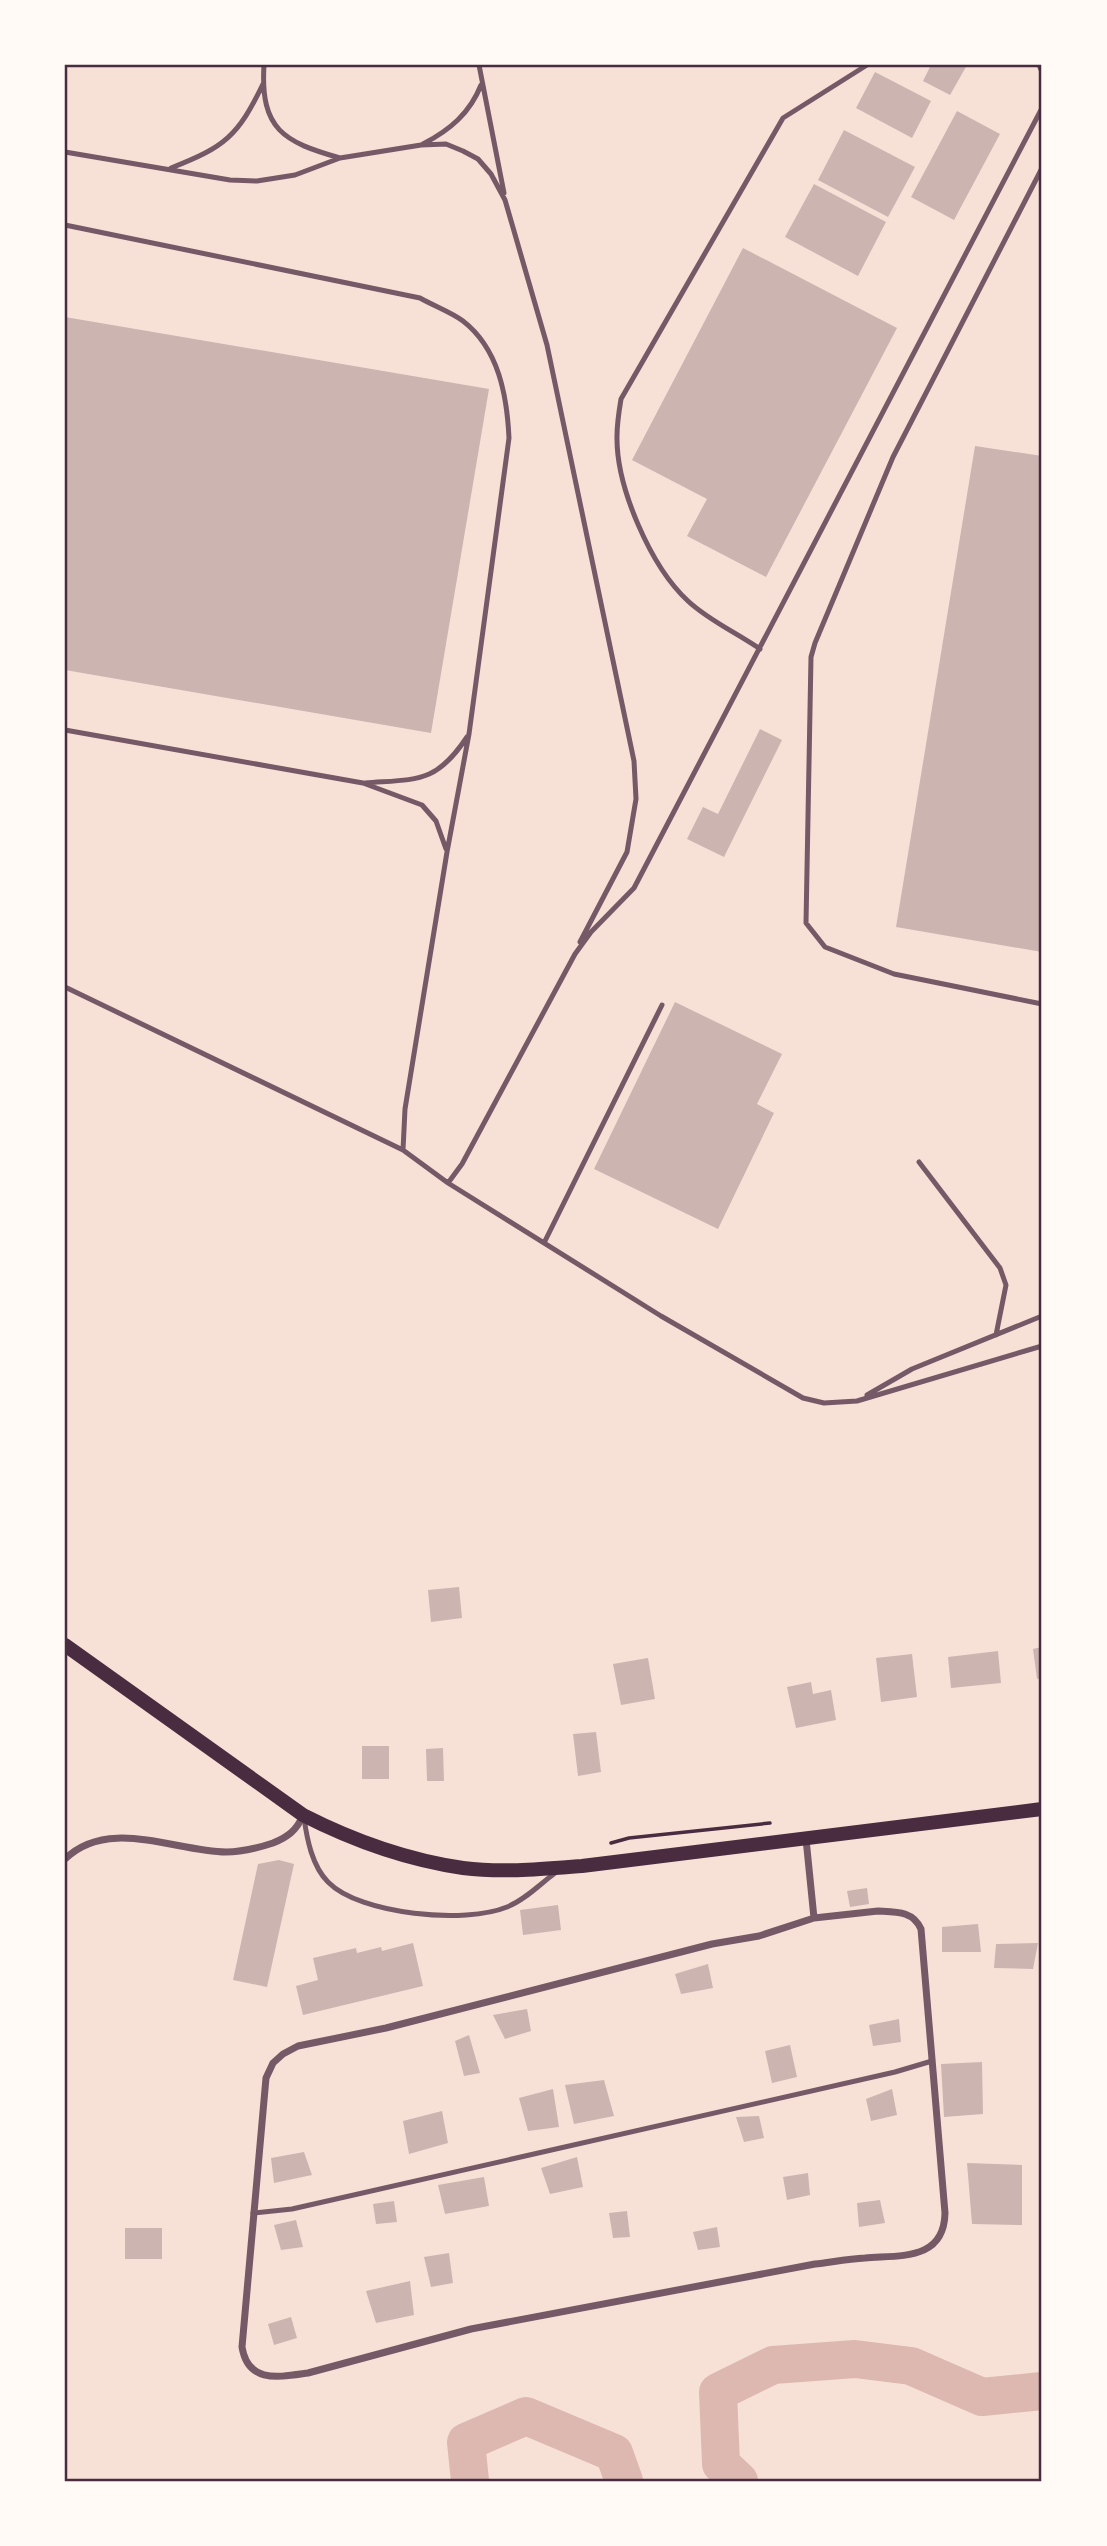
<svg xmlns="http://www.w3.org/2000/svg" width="1107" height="2546" viewBox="0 0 1107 2546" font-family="'Roboto Condensed',sans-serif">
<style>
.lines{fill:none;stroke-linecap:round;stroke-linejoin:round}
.river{stroke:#dcb8b0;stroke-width:38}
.building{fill:#ccb4b1}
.path{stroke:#4a2c40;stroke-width:3.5}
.service{stroke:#755966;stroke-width:5}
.minor{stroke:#755966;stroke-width:7}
.secondary{stroke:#4a2c40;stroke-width:14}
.neatline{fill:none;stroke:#4a2c40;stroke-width:2.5}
</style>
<rect width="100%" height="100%" fill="#f7e1d7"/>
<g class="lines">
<path class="river" d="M470,2481l-4,-39 60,-26 88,37 10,28
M739,2481l-18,-17 -3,-72 55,-27 82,-6 56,7 71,31 60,-6"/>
</g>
<path class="building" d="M931,65h36l-17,30 -27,-14z
M875,72l56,29 -19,37 -56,-30z
M957,111l43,23 -46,86 -43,-23z
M844,130l71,37 -27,50 -70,-37z
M814,184l72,38 -28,54 -73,-39z
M743,248l154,80 -131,249 -79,-41 20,-37 -75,-39z
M65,317l424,72 -58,344 -366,-63z
M975,446l67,10v496l-146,-25z
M760,729l22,11 -58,117 -37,-18 16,-32 15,7z
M675,1002l107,52 -25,50 17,9 -56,116 -124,-60z
M459,1587l3,31 -31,4 -3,-32z
M1042,1647v31l-5,1 -4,-30z
M998,1651l3,32 -50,5 -3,-31z
M912,1654l5,43 -36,5 -5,-44z
M648,1658l7,41 -34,6 -8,-41z
M811,1682l2,12 18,-4 5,30 -40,8 -9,-41z
M596,1732l5,40 -23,4 -5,-42z
M362,1746h27v33h-27z
M443,1748l1,33h-17l-1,-32z
M279,1860l15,4 -27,123 -34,-7 25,-116z
M867,1888l2,16 -19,3 -3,-16z
M558,1905l3,25 -38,5 -3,-25z
M978,1924l3,28h-39v-25z
M413,1943l10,43 -120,29 -7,-29 22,-6 -5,-22 43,-10 1,5 24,-6 1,4z
M1038,1943l-5,26 -39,-1 2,-24z
M708,1964l5,24 -32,6 -6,-20z
M527,2009l4,22 -26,8 -12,-24z
M899,2019l2,23 -28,4 -4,-21z
M469,2035l11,38 -16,3 -9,-35z
M790,2045l7,32 -25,6 -7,-32z
M982,2062l1,52 -39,3 -3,-53z
M604,2080l10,36 -40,8 -9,-39z
M553,2089l6,38 -31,4 -9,-33z
M892,2089l5,26 -26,6 -5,-22z
M442,2111l6,32 -39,11 -6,-33z
M759,2116l5,22 -20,4 -8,-25z
M304,2152l8,23 -38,8 -3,-25z
M577,2157l6,30 -33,7 -9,-26z
M967,2163l55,2v60l-50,-1z
M808,2173l2,22 -23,5 -4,-23z
M484,2177l5,29 -44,8 -7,-29z
M880,2200l5,23 -26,4 -2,-24z
M394,2201l3,21 -21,2 -3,-20z
M627,2211l3,26 -17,1 -4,-25z
M296,2220l7,27 -22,3 -7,-25z
M717,2227l3,20 -22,3 -5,-18z
M125,2228h37v31h-37z
M449,2253l4,30 -22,4 -7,-30z
M410,2281l4,34 -38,8 -10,-32z
M291,2317l6,21 -23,7 -6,-21z"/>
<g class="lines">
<path class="path" d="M611,1843l18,-5 141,-15"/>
<path class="service" d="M264,65c-4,65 20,77 76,93
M479,65l25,128
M1039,65l3,7
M1042,108l-408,780 -43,44 -16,22 -113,210 -14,19 213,133 142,82 21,5 33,-2 185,-55
M423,144c27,-14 47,-31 58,-59
M65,152l165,28 27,1 38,-6 45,-17 81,-13 25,-1 17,7 15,8 13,15 14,26 42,145 87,416 2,38 -9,53 -47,90
M171,168c54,-21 67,-32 92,-84
M1042,168l-149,289 -78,186 -4,14 -5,266 19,24 69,27 148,30
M65,225l355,73c14,8 31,14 43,23 36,28 44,75 46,117l-40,296 -22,118 -42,257 -2,41 45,33
M760,649c-23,-16 -52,-29 -72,-48 -37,-34 -72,-114 -71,-165 0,-12 2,-25 4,-37l162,-281 84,-53
M65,730l298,53 59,22 14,16 10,28
M365,783c52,-4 71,1 102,-46
M65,987l338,163
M919,1162l81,106 6,17 -10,50
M544,1243l118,-238
M867,1395l45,-26 130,-53
M304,1818c3,21 8,48 24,64 32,33 138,42 179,25 18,-7 33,-23 48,-34
M253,2213l39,-4 603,-137 37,-11"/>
<path class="minor" d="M806,1839l8,79
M65,1859c43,-42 109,-8 161,-7 16,0 32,-4 47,-9 15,-6 24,-13 30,-28
M878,1911c19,1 35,0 43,18l24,284c-1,48 -45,42 -80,45 -17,1 -33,4 -50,6l-344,65 -163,44c-29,4 -60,11 -66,-26l24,-269 7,-15 10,-9 15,-8 88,-18 326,-84 47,-8 55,-18z"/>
<path class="secondary" d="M65,1645l238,170c49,25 105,45 160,53 39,5 80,1 119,-2l460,-57"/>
</g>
<rect width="1107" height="2546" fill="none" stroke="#fffaf5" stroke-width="133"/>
<rect x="66" y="66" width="974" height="2414" class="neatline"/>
</svg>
